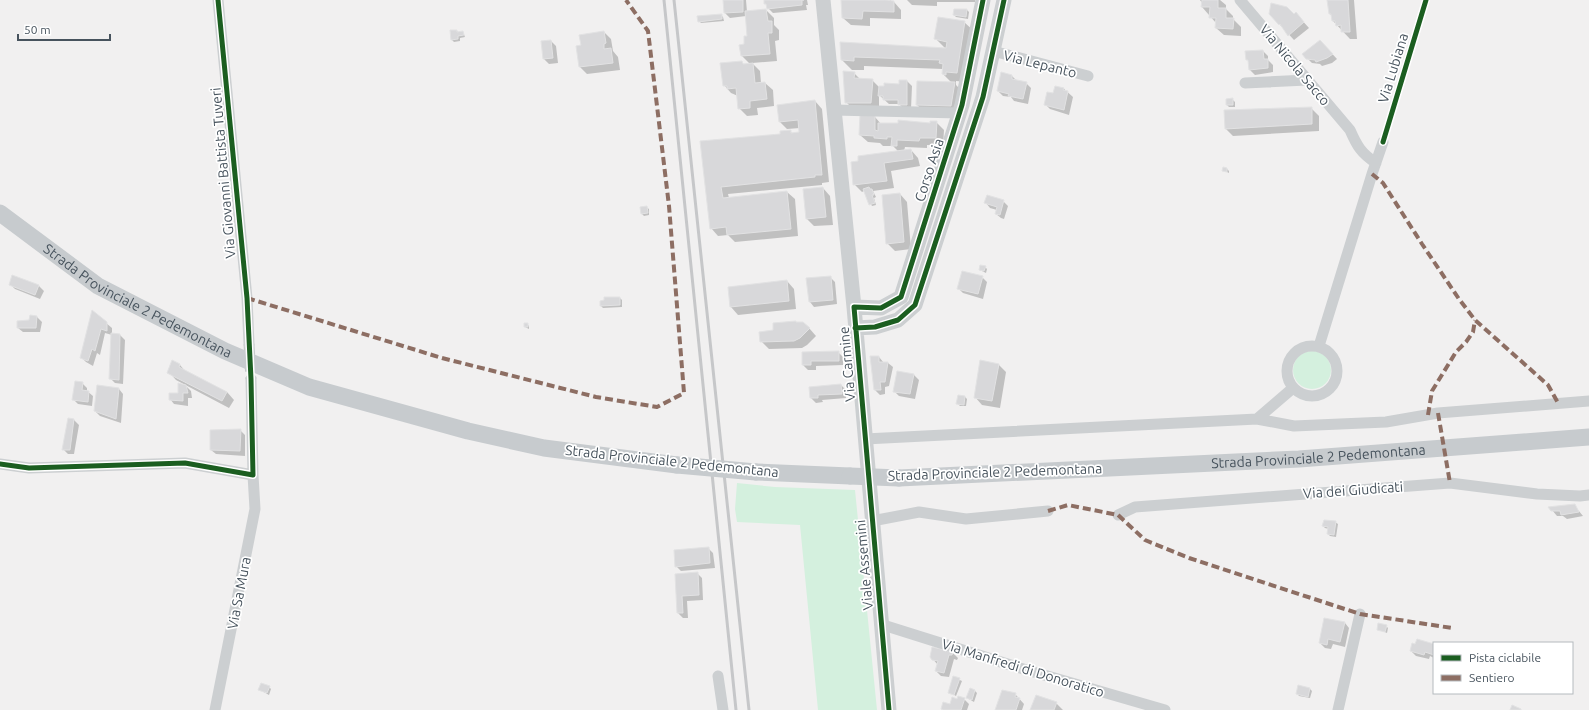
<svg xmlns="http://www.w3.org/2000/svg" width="1589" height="710" viewBox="0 0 1589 710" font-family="Ubuntu,sans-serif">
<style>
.green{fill:#d4f0de}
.shadow{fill:#0003}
.building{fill:#d8d8da;stroke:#e2e2e3}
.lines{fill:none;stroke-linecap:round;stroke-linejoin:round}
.street-tunnel{stroke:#c6c9cb;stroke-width:11;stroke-dasharray:11 5.5;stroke-linecap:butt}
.street{stroke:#cccfd1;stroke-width:11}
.secondary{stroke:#cccfd1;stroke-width:15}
.primary{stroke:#c7cbce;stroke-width:17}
.rail{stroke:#c6c7c9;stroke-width:3}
.primary-bridge{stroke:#c7cbce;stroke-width:17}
.quiet{stroke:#8d6e63;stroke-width:4;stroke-dasharray:8 4;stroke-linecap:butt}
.cycleway-casing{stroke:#fff;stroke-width:8}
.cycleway{stroke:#1b5e20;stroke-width:5}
.labels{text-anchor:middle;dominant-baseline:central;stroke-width:3.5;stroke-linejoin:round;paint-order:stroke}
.street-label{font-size:14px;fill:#47535d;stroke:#fff}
</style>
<rect width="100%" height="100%" fill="#f1f0f0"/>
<path class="green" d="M1293 370a19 19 0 1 1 38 0a19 19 0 1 1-38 0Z
M737,483l38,4 80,3 22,220h-59l-18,-185 -63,-3 -2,-13z"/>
<path class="shadow" d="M724,0h22l1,12 19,-2 8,8v7l5,5v10l-4,1 2,20 -25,2 8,8 1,12h4l8,7 1,16 -17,2 1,7 -11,1 -8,-8 -1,-12 -7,-3 -7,-8 18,-23 2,3 6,-1 -8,-8 6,-20 -2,-20 -16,2 -5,-5z
M765,0h42l1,5h-2l1,5 -34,3 -5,-5z
M842,0h49v2h3l7,8v9l-31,-1v8l-19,-1 -8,-7z
M907,0h68v2h-38v4l-25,-1z
M1200,0h20l6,5v4l7,7v3l8,8v9l-17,-1 -8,-7v-5l-14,-16v-4z
M1328,0h26l3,39h-7l-17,-18v-4l-3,-3z
M967,10l2,2 -1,7 -12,-2 -2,-2z
M1270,14l24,1 6,3 9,10 -15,12z
M721,15l2,2 1,4 -23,2 -2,-2z
M964,22l11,10 -9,50 -10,-1v4l6,6 -4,22 -33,-1 -8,-7 35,-22 -9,-9v-5l-79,-3v4h-12l-10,-10 -1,-17 105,6 -11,-11z
M457,31l2,2 4,-1 2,5 -5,1v3l-6,1 -2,-2z
M604,32l7,7 2,12 5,6 2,13 -33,4 -7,-7 2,-21z
M551,41l5,5 2,17 -9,1 -5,-5z
M1325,46l12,13 -5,4 -10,3 -2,-2 -8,-1 -5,-5z
M1263,51l5,5v4l5,5v7l-18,3 -5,-5 -1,-8 -2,-3z
M854,73l7,7h11l7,7 20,-2 1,-4h7l5,5 -1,23h-7l-5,-5h-10l-10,-9v15h-25l-8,-8z
M1012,76l5,5 9,2 5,5 -3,16 -14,-3 -3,-4 -8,-1 -5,-5z
M1063,88l10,9 -4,18 -19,-6 -5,-5 9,-10z
M1232,99l3,3v5h-6l-2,-2z
M815,101l7,8 7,73 -7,1v2l-94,9 1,4 58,-6 8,7 3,37 -63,6 -7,-7 -10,1 -7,-8 -10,-86 80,-8 9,-3 3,3 7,-1v-5l-13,1 -7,-7z
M1311,108l8,8v15l-86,5 -7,-7z
M875,117l6,7h50l5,-2 8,8 -1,16 -16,-1v3l-22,-1 -1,4 7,-1 7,8 2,8 -29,5 3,17 -21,3 3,6 -2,1 2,7 -4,1 -8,-15 -2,1 -8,-8 45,-32 -6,-6h-10l-3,-3 -12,-1 -8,-7z
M1227,169l2,2v2l-6,-3z
M823,188l7,8 3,29 -19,1 -7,-7z
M900,194l7,8 4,47 -16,2 -8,-8z
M1003,201l5,5 -4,13 -3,-1 -5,-4 1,-4 -7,-2 -4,-5z
M646,207l3,2v6l-5,1 -2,-2z
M985,267l2,2 -1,4 -6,-3z
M13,276l26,10 5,5 -4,8 -25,-10 -5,-5z
M830,277l5,5 2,22 -23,3 -4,-5z
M982,277l5,5 -4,17 -20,-6 -5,-5z
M787,281l7,8 2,20 -58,6 -7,-8 -2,-20z
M620,298l2,2v7l-19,1 -2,-2z
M93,312l19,16v6l8,1 5,5 -2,44 -8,-1 -5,-5 2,-43 -7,-2 -5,22 -3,-2 -4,13 -7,-4 -5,-5z
M37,317l5,5 -2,10h-17l-5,-4z
M527,324l2,2v3l-4,-2z
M809,328l7,8 -9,9 -5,3 -33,1 -8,-8z
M838,352l5,5v8l-27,1v4h-8l-5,-5v-12z
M879,357l5,6h4l5,4 -4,19 -4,1v7l-5,1 -5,-5z
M172,361l8,4 6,7 41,20 7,8 -5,8 -53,-28 -7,-8z
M999,365l7,7 -6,36 -18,-3 -7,-8z
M898,372l16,3 5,5 -4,19 -16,-3 -5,-5z
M82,383l5,5v3l6,5 -1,10 -14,-2 -5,-5z
M841,385l5,5v8l-24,2 1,2 -7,1 -5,-5z
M186,386l5,5 1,7h-4v8l-14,-2 -4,-5 9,-5z
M119,389l4,5 -2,29 -21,-7 -5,-5z
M959,396l6,1 2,2 -1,7h-6l-3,-3z
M74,420l5,5 -5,29h-6l-5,-5z
M240,430l5,5v21l-29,-2 -5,-4z
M1574,505l9,11 -16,3 -4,-3h-6l-5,-6z
M1335,522l3,2 -2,13 -6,-1 -2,-2 1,-5 -4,-1 -2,-2z
M708,548l5,5 2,15 -34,3 -5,-5z
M697,573l5,5 1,22 -16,1 1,17h-5l-5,-5 -2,-39z
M1345,623l4,5 -4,19 -12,-3 -2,5 -6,-1 -5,-5z
M1386,626l2,2 -1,5 -9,-4z
M1434,645v13l-4,-2 -1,3 -13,-3 -5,-5z
M933,648l20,5 5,5 -1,2 -3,-1 -5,18 -8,-1 -5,-5 2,-6 -7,-8z
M953,677l9,4 -6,15 -7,-4z
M1299,686l11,3 2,2 -2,7 -11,-2 -2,-3z
M269,687l2,2 -2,6 -9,-5z
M975,691l2,2 -3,9 -7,-4z
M1015,694l9,10 -2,6h-26z
M964,699l5,5 -2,6h-23l13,-10z
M1056,703l7,7h-32z"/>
<path class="building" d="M723,0h20v12l-19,1z
M764,0h40h-2v5l-35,4 -1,-5h-2z
M841,0h43l10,1v11l-31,-1 -1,8 -20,-1z
M1202,0h16v8h8v10h8l-1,11 -18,-1 1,-10h-7l1,-11h-9z
M1327,0h21l2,32h-9v-7l-5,1 -1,-5h-3l-1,-7h-2z
M1271,3l16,4 7,7 2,-2 8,10 -16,14 -8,-12 -1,1 -10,-11z
M766,9l2,12h4v12h-4l2,21 -29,2 -2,-11 5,-1v-8h3l-2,-25z
M954,9h13l-1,8 -13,-2z
M722,14v5l-24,3 -1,-6z
M938,17l27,4 -8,52 -11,-1v3l-4,-1 1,-10 -4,-1 1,-3 -86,-3v4l-13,-1 -1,-18 106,6 1,-6 -13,-3z
M450,30h7v2l6,-1 1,4 -6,1v3l-7,1z
M604,31l2,12 -2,1v5l7,-1 2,15 -34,4 -3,-21 5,-1 -2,-10z
M551,40l2,18 -10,1 -2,-18z
M1320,40l13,14 -6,4 -11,4 -1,-2 -9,-1 -4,-5z
M1263,50l1,9h4v9l-19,2 -1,-10h-2l-1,-9z
M742,61l1,3 10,-1 2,20 10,-1 2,17 -17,2v7l-12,1 -2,-21 -9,1v-3h-4l-3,-23z
M843,71l12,1 -1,6 19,1 -2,24h-26z
M1001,72l11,3v4l15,3 -4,17 -15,-3 1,-2 -12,-3z
M899,80h8v25h-9v-5h-15v-4h-5l1,-10h5v-3l15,1z
M917,81l38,1 -4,24 -35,-1z
M1055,86l9,2 -1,2 5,1 -4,19 -20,-5 3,-13 6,1z
M1233,98v7h-7v-6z
M815,100l7,75h-7v2l-94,10 2,11 64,-7 4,38 -64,6 -1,-8 -16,2 -10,-88 80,-7v-3l11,-1v3l8,-1 -1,-12 -19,2 -2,-17z
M1312,107v17l-87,5 -1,-19z
M860,115l15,1v14l3,1v-8h20v-3l32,3v-2h7l-1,17h-16l-1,3 -22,-1v6h-6l1,-9h-5v2l-13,-1v-2l-15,-1z
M911,149l2,10 -29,4 3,18 -34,4 -2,-23 7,-1v-5z
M1223,167l4,1v4l-5,-1z
M823,187l3,30 -20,2 -3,-30z
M869,187l1,2h2l2,6h-2l3,8 -6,2 -6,-16z
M900,193l4,49 -18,2 -4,-49z
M987,195l17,5 -4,15 -5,-1 2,-7 -13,-4z
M647,206l1,7 -7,1 -1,-7z
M980,265l6,1 -2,5 -5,-1z
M962,271l21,5 -5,18 -21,-5z
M12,275l27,10 -4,10 -26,-10z
M831,276l2,24 -24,2 -3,-24z
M787,280l2,21 -59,6 -2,-20z
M604,297h16v8l-20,1v-5l4,-1z
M92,310l15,12v9l-6,-2 -6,22 -3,-2 -4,12 -8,-3z
M30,315l7,1 -1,12h-19v-7l12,-1z
M796,321v1h7l7,6 -10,10 -6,3 -34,1 -1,-10 14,-2v-7z
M524,323h4v4h-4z
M111,333l9,1 -1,46 -10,-1z
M839,351v10h-28v4h-9v-13z
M870,356h9v6h9l-3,20h-5l1,8h-7z
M172,360l8,4 -1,3 48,25 -5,9 -55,-28z
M980,360l19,4 -7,37 -18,-3z
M897,371l17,3 -4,20 -17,-2z
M75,381l8,1 -1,8 7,1 -1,11 -16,-2z
M178,383l8,2 2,8h-5v8l-14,-1v-7h9z
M841,384l1,10 -24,1v3h-8l-1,-11z
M97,385l22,3 -3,31 -22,-8z
M958,395l7,1 -1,9 -8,-1z
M68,418l6,1 -4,31h-8z
M241,429l-1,22 -30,-1v-20z
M1575,504l4,8 -18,3 -1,-4h-9l-3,-4z
M1324,520l12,1 -2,14 -7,-1 1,-7 -6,-1z
M709,547l1,16 -35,4 -1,-17z
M698,572l1,23 -17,1 1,17h-6l-2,-39z
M1324,618l21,4 -5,20 -12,-3 -1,6 -8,-2z
M1378,623l9,2 -2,7 -8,-2z
M1417,639l17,5v11l-9,-3 -1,3 -14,-4 2,-8 3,1z
M932,647l21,5 -1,3h-3l-5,18 -9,-2 3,-10 -6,-1 -2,-3z
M953,676l7,2 -6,17 -6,-2z
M261,683l9,3 -3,7 -9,-3z
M1298,685l12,3 -2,9 -12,-3z
M970,688l5,2 -3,10 -6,-2z
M1002,690l14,3 -1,4 5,1 -4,12h-21z
M1036,695l21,7 -3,8h-24z
M958,696l7,2 -4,12h-18l-2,-1 2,-7 7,2 2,-7 5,2z
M1512,705l9,4v1h-11z"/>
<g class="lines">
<path class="street-tunnel" d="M249,344l2,35"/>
<path class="street" d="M218,0l29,298 2,46
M1240,0l110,130c7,16 11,23 26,33
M993,51l95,25
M1245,83l62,-3
M834,110l125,3
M1287 371a25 25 0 1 1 50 0a25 25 0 1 1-50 0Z
M1319,346l53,-172 11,-32
M1257,419l37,7 92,-4 52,-9 151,-12
M865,439l392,-20 36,-31
M0,464l29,4 156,-5 68,12 -2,-96
M1118,515l17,-8 315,-24 87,11 43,2 9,-1
M872,521l47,-9 47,7 82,-8
M880,624l140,44 145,42
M718,676l5,34
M215,710l40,-201 -2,-34
M1338,710l22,-96"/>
<path class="secondary" d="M823,0l31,307 35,403
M854,307l27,1 20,-11 61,-192 21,-105
M855,328l20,-1 23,-7 17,-15 68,-208 21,-97"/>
<g class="primary">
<path id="s1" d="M0,213l98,73 127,65 84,36 159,44 76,17 133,17"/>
<path d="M756,472l94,4"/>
<path id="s2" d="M899,478l400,-19 290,-22"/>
</g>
<path class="rail" d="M664,0l72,710
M674,0l75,710"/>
<path class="primary-bridge" d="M677,465l79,7
M850,476l49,2"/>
<path class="quiet" d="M1372,174l11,9 39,61 37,55 16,21 73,65 10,18
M247,298l195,60 154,39 61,10 27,-14 -15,-187 -21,-175 -22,-31
M1438,413l12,70
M1428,415l4,-24 24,-39 10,-10 7,-10 2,-12
M1048,511l20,-6 50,10 27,25 44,18 171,56 92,14"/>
<g class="cycleway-casing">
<path id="cycleway" d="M1383,142l43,-142
M855,328l20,-1 23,-7 17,-15 68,-208 21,-97
M0,464l29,4 156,-5 68,12 -2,-96 -4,-81 -29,-298
M889,710l-35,-403 27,1 20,-11 61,-192 21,-105"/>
</g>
<use href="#cycleway" class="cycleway"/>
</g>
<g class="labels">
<g class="street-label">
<text transform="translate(1040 64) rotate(14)">Via Lepanto</text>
<text transform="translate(1295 65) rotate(50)">Via Nicola Sacco</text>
<text transform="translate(1393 68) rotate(-73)">Via Lubiana</text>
<text transform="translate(929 170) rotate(-72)">Corso Asia</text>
<text transform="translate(223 173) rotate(-95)">Via Giovanni Battista Tuveri</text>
<text stroke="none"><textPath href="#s1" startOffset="164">Strada Provinciale 2 Pedemontana</textPath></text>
<text transform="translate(847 364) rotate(-95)">Via Carmine</text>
<text stroke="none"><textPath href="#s2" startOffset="420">Strada Provinciale 2 Pedemontana</textPath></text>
<text transform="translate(672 461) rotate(6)">Strada Provinciale 2 Pedemontana</text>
<text transform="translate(995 472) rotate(-2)">Strada Provinciale 2 Pedemontana</text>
<text transform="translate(1353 490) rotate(-4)">Via dei Giudicati</text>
<text transform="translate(864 565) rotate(-95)">Viale Assemini</text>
<text transform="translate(239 593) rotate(-79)">Via Sa Mura</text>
<text transform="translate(1023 668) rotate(17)">Via Manfredi di Donoratico</text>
</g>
</g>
<rect x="1433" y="642" width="140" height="52" fill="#ffffff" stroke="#b5babe"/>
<rect x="1441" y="655" width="20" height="6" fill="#1b5e20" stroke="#b5babe"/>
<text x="1469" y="662" font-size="12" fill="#47535d">Pista ciclabile</text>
<rect x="1441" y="675" width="20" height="6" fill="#8d6e63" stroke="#b5babe"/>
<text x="1469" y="682" font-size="12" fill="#47535d">Sentiero</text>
<path d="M18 34v6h92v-6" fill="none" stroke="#47535d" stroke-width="2"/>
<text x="24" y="34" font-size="12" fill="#47535d" stroke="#ffffff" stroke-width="3" paint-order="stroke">50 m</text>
</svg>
